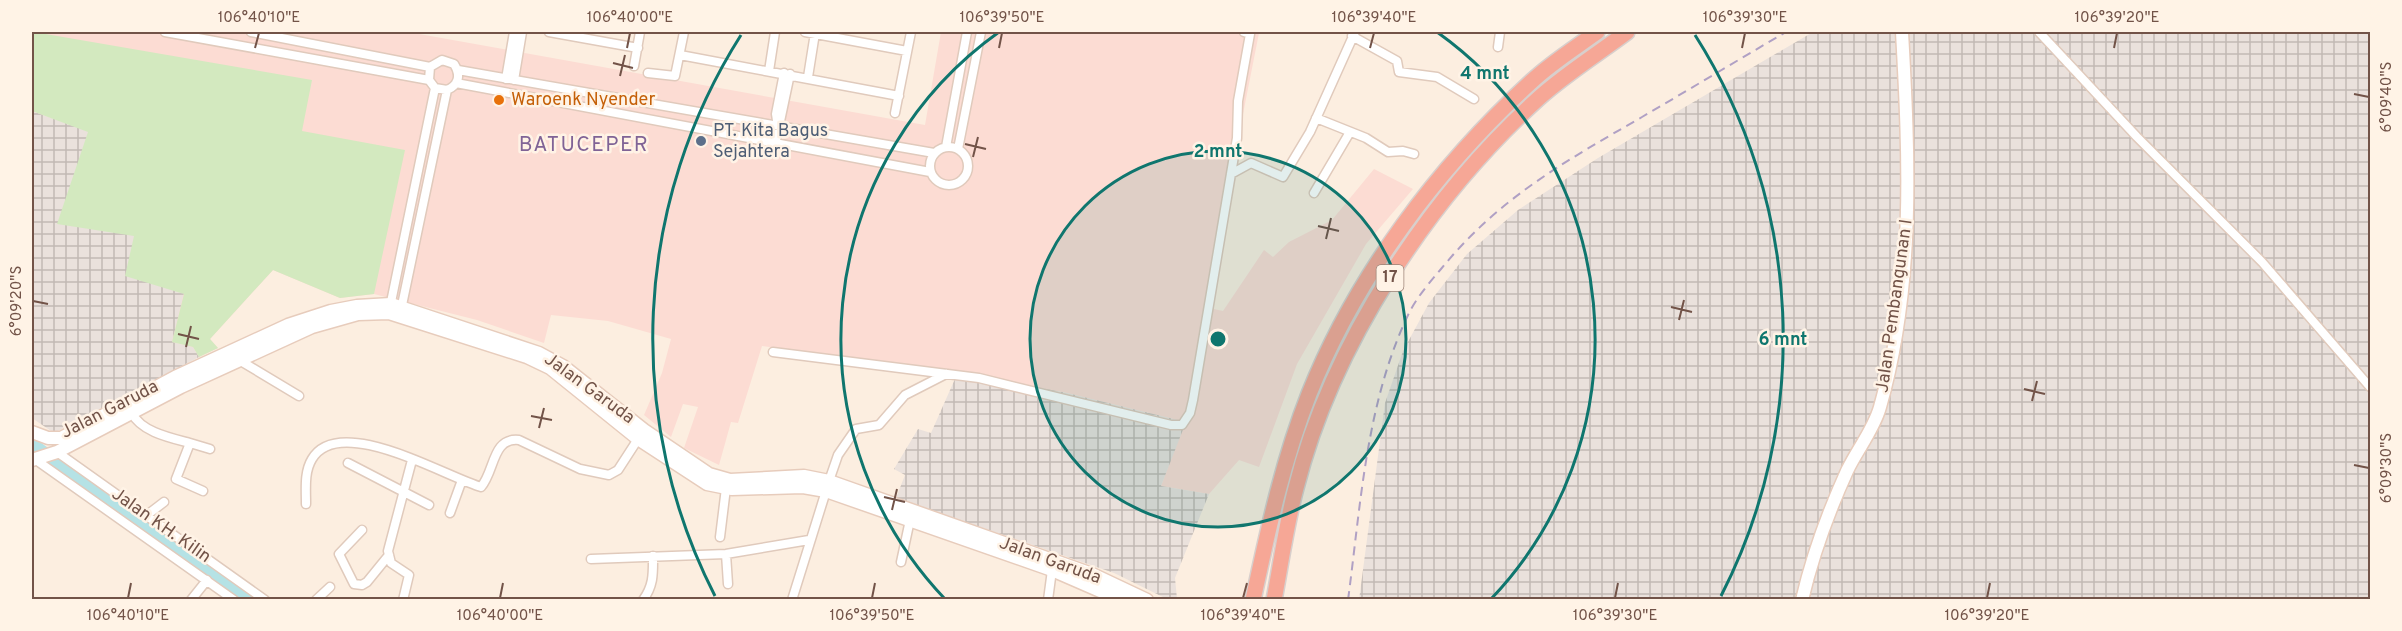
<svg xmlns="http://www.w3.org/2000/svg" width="2402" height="631" viewBox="0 0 2402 631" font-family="Overpass,sans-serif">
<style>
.commercial{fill:#fcdcd3}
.industrial{fill:url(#industrial-grid)}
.grass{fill:#d3e9bf}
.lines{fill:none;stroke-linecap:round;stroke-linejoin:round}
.river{stroke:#b5e2e5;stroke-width:14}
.street-casing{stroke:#e0cabc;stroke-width:11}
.secondary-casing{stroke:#e7ccbc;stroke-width:15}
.highway-casing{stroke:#d8cfcc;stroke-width:18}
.street{stroke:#fff;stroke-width:8}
.secondary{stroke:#fff;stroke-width:12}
.highway{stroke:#f6a796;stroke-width:15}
.rail{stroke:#b0a0c4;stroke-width:2;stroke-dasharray:9 6;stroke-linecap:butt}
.ticks{fill:none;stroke:#725348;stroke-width:2}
.ring{fill:none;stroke:#0f766e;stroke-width:3}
.food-dot{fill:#e8710a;stroke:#fff3e6;stroke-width:2}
.service-dot{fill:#5c6f8a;stroke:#fff3e6;stroke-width:2}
.labels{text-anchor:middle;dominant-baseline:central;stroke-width:5;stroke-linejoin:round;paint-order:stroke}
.shield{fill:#fff3e6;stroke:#9c8377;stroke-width:1.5}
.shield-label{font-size:16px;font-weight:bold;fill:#725348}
.food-label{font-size:18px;fill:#c56008;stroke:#fff3e6;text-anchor:start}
.service-label{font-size:18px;fill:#4e5e75;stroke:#fff3e6;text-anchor:start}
.street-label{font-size:18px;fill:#725348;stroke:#fff3e6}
.quarter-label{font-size:21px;letter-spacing:1.5px;fill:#806396;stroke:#fff3e6}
.centre{fill:#0f766e;stroke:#fff3e6;stroke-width:3}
.ring-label{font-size:18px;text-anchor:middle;font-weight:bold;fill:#0f766e;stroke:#fff3e6;stroke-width:5;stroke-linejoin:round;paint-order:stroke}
.neatline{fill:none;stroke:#725348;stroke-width:2}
.ticks-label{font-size:15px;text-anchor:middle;fill:#725348}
</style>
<defs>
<pattern id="industrial-grid" width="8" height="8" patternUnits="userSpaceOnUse" patternTransform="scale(1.5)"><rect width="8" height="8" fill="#eae1dc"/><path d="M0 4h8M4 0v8" fill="none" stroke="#c2b9b4"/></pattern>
</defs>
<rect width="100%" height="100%" fill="#fceee0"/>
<path class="commercial" d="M32,32h376l517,93 16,-93 318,1 -33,167 -17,108 14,3 41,-61 9,7 16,-15 43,-22 42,-51 39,20 -47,55 -69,120 -38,103 -20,-7 -30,34 -48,-8 24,-64 -118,-29 -109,-21 -196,-26 -24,77 -7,-1 -12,43 -35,-17 14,-41 -15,-3 -12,33 -27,-22 18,-42 9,-34 -63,-18 -57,-6 -7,28 -67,-23 -103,-26 -34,4 -67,-28 -63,69 8,9 -19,9 -6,-10 -21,-5 -47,-66 -37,-145 -56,-20z"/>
<path class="industrial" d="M1813,32h557v567l-1011,1 26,-197 18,-52 26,-48 38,-49 51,-44 80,-52z
M32,111l56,20 46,105 50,57 -12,49 21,5 6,10 -145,76 -22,-15z
M958,372l109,21 119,29 -25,64 48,8 -34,84 2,21h-10l-53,-26 -218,-75 9,-23 -11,-6 24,-40 13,4z"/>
<path class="grass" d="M34,32l278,48 -10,51 103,19 -31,144 -34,4 -67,-28 -63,69 8,9 -19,9 -6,-10 -21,-5 12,-48 -59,-18 9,-40 -77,-12 31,-92 -56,-21v-68z"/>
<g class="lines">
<path class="river" d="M32,445l215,155"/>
<g class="street-casing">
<path id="street" d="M165,32l264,48
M251,32l179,35
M549,32l89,16
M805,32l102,19
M2039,32l98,105 125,125 108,125
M1352,36l45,25 2,11 38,5 37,22
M1498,47l2,-15
M680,55l219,41
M634,66l6,-34
M458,70l476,83
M769,71l6,-39
M648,73l27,3 9,-44
M808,77l7,-44
M506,79l8,-47
M514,80l8,-48
M456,83l474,89
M895,113l16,-81
M1316,118l50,20 22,14 15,-1 11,3
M778,127l-2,-13 8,-41
M775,145l15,-71
M930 166a19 19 0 1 1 38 0a19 19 0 1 1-38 0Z
M946,147l21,-115
M958,149l23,-117
M1231,174l20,-11 32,14 27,-45 45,-100
M1314,193l36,-61
M390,307l45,-219
M401,310l46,-220c12,-5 14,-15 7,-26l-12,-4 -12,7 -1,13 6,8 12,2
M773,352l206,26 192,47h11l8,-12 3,-13 44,-262 1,-37 12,-67 -6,-2
M239,360l60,36
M132,413c9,19 39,25 58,30
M57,452l208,148
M36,460l198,140
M348,463l81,42
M829,481l9,-26 18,-26 23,-4 26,-30 41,-21
M203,491l-27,-12 14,-36 20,6
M306,504c0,-15 -2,-32 6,-45 27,-46 132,17 169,28 14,-16 11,-50 38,-47l61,29 29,6 9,-5 22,-34
M450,513l12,-33
M147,515l17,-13
M362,530l-23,24 15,30 8,1 5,-3 22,-27
M720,537l6,-49
M726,554l2,30
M591,559l135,-5 83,-14
M901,562l9,-42
M191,600l16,-20
M316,600l14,-13
M403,600l6,-25 -18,-12 -3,-12 24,-91
M643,600c11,-15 10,-27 10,-44
M792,600l34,-109
M1048,600l4,-30"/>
</g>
<g class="secondary-casing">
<path id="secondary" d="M32,432l16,6h13l114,-61 113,-52 43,-14 26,-5 34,-2 148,49 24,13 81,64 65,44 21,6 74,-4 25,5 263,93 55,26
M32,460l25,-8 124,-65 131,-60 46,-13 31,-1 138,44 23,11 88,71 69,45 25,5 71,-2 23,4 226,79 69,30
M1802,600c11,-47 25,-85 45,-129 10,-21 27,-42 33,-64 35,-122 29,-250 22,-375"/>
</g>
<g class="highway-casing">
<path id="highway" d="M1253,600c15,-70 30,-140 56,-206 47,-118 129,-227 223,-313 19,-18 43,-33 65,-49
M1274,600c7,-37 12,-75 22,-112 36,-144 134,-292 244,-391 27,-24 59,-44 87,-65"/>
</g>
<use href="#street" class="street"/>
<use href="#secondary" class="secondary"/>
<use href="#highway" class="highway"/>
<path class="rail" d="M1348,600c13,-97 18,-198 61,-287 8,-16 21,-31 32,-44 58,-71 123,-107 201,-152 48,-28 96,-57 144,-85"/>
</g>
<path class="ticks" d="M255,48l4,-15M627,48l3,-15M999,48l3,-15M1370,48l4,-15M1742,48l3,-15M2114,48l3,-15M613,63l20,5M620,76l5,-21M2354,94l15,3M965,144l21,5M973,157l5,-20M1318,226l21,5M1326,239l5,-21M33,301l15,3M1671,307l21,5M1679,320l5,-20M178,334l21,5M186,347l5,-21M2024,389l21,5M2032,401l5,-20M531,416l21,4M539,428l5,-20M2354,465l15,3M884,497l21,5M892,510l5,-21M128,598l3,-15M500,598l3,-15M872,598l3,-15M1243,598l4,-15M1615,598l3,-15M1987,598l3,-15"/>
<circle cx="1218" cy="339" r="188" fill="#0f766e" fill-opacity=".12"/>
<g class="ring">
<circle cx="1218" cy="339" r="188"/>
<path d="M945 599A377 377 0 0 1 999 32M1437 32A377 377 0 0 1 1491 599"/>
<path d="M715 596A565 565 0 0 1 741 35M1695 35A565 565 0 0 1 1721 596"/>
</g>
<circle class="food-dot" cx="499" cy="100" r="6"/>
<circle class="service-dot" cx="701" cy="141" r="6"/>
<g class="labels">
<rect class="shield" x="1376.5" y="265" width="27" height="26" rx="4.5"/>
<g class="shield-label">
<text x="1390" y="278">17</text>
</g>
<g class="food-label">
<text x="511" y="100">Waroenk Nyender</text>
</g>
<g class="service-label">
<text x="713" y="131">PT. Kita Bagus<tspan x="713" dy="21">Sejahtera</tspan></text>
</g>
<g class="street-label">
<text transform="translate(1895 306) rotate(-82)">Jalan Pembangunan I</text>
<text transform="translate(589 389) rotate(36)">Jalan Garuda</text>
<text transform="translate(110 410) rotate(-27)">Jalan Garuda</text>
<text transform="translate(161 526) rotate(35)">Jalan KH. Kilin</text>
<text transform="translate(1050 561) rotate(20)">Jalan Garuda</text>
</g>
<g class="quarter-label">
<text x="584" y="145">BATUCEPER</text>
</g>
</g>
<circle cx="1218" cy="339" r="9" class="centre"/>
<g class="ring-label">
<text x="1485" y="79">4 mnt</text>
<text x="1218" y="157">2 mnt</text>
<text x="1783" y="345">6 mnt</text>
</g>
<rect width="2402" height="631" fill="none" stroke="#fff3e6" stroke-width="66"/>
<rect x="33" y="33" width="2336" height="565" class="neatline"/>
<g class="ticks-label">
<text x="259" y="22">106°40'10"E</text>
<text x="630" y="22">106°40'00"E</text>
<text x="1002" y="22">106°39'50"E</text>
<text x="1374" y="22">106°39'40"E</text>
<text x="1745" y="22">106°39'30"E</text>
<text x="2117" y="22">106°39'20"E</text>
<text transform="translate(2386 97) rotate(-90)" y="5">6°09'40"S</text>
<text transform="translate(16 301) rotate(-90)" y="5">6°09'20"S</text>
<text transform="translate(2386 468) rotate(-90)" y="5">6°09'30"S</text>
<text x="128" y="620">106°40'10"E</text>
<text x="500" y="620">106°40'00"E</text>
<text x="872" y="620">106°39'50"E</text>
<text x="1243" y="620">106°39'40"E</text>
<text x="1615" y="620">106°39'30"E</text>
<text x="1987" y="620">106°39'20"E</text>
</g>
</svg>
